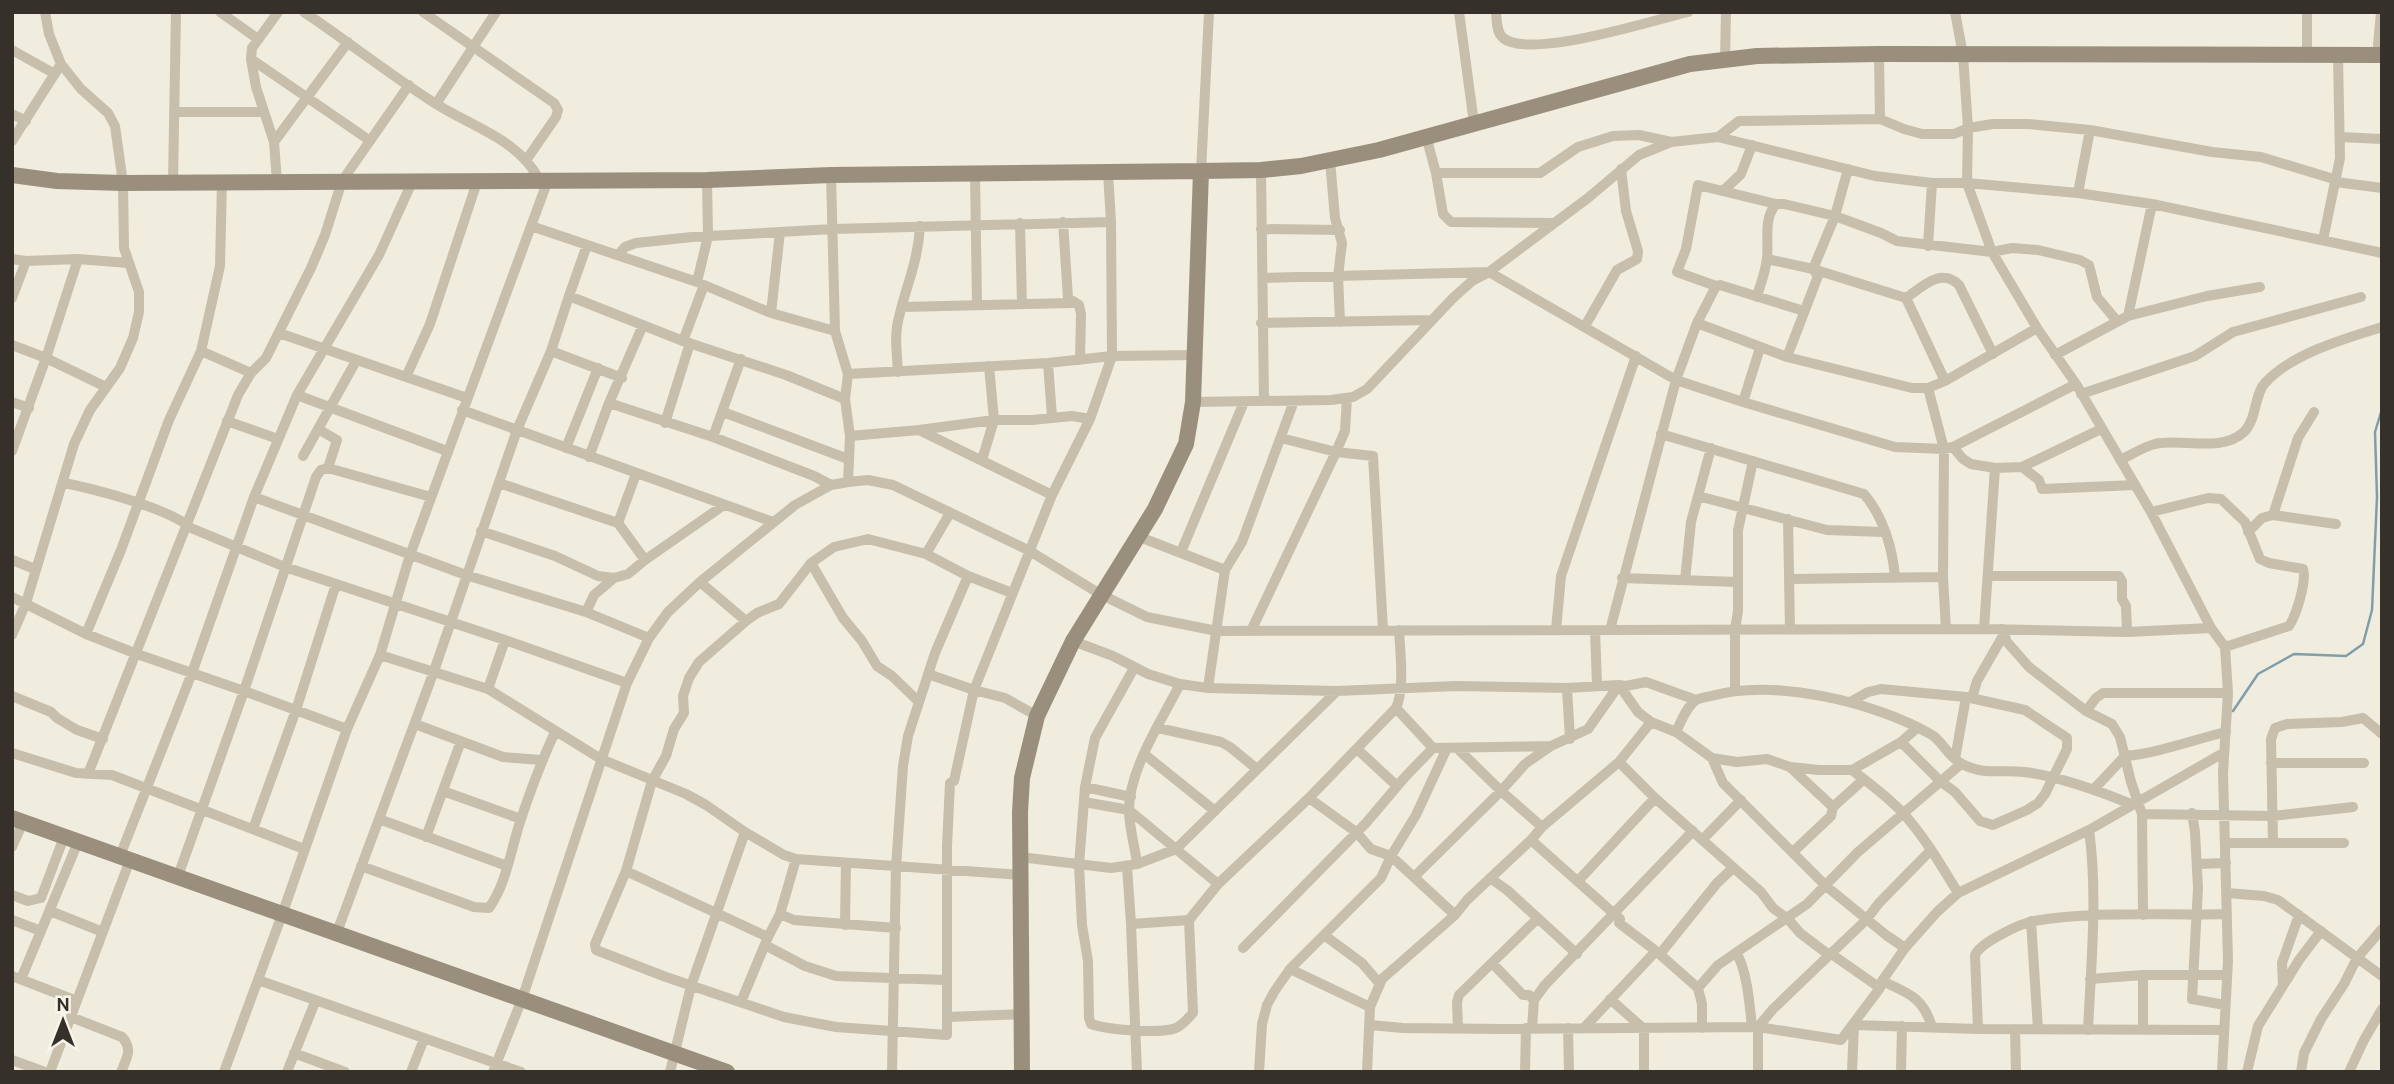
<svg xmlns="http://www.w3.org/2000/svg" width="2394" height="1084" viewBox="0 0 2394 1084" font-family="Overpass,sans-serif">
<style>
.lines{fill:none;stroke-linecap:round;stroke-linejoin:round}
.stream{stroke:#809eaa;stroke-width:2.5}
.street{stroke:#c7beab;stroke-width:10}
.secondary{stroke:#9a8f7c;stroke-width:16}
</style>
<rect width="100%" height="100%" fill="#f0ecde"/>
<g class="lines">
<path class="stream" d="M2233,711l25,-37 36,-20 52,2 17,-12 9,-34 5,-113 -2,-65 7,-23"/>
<path class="street" d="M220,12l38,27
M304,12c43,29 85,62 129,90 38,25 85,36 107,79
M423,12l131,91 4,7 -2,7 -29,42
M1459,12l15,111
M1496,12c1,9 0,20 7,26 27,22 151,-18 185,-26
M1955,12l8,43 5,73 -1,55 25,69 45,76 39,56 75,128 60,116 14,19 3,46 -5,80 5,188 -6,111
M12,50l43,24
M1879,54l1,65
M2307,56v-44
M2377,56l4,-44
M251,59l118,81
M1725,60l1,-48
M436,104l60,-92
M174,112h90
M12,114l14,7
M1426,136l10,37 7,41 8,8 103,1
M1718,137l21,-16 141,-2 24,10 18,5h32l14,-6 25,-4h35l62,6 122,22 49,5 76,23
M2340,137l42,2
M12,141l49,-77
M274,142l74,-100
M1330,160l5,58 7,25 -4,33 2,46
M1261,170l3,231
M1201,171l8,-159
M1108,172l3,50
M975,173l2,131
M1436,173h104l38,-26 35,-11 26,-1 32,7
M831,175l4,156 13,43 -3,25 5,37 -2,46
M173,182l3,-170
M277,182l-3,-40 -18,-55 -5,-28 1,-11 26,-36
M2336,182l46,6
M1723,191l18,-17 11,-29
M2078,193l12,-63
M1063,222l5,76 11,7 2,9 -1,46
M1020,223l2,81
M531,226l166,56 74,31 64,18
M1261,229l79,1
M2323,240l17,-82 -2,-102
M1928,246l4,-63
M618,255l7,-8 11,-4 56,-6 141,-8 278,-7 1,134 -22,63 -38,76 -78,195 -20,91 -4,2 -3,63v189l-111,-8 -52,-10 -118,-40 -70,-27 -1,-6 31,-73 26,-90 14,-25 8,-27 10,-16 -1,-17 6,-18 10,-16 47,-41 11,-8 22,-9 32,-41 23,-16 34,-8 58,15 42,22 44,17
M12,259l14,2 52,-2 50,4
M1767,259l46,10 93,29 39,83
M1263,278l226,-6 187,108 67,22 152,45 49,2 9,-2 123,-63
M697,282l11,-46 -1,-56
M1716,286l-39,-14 9,-23 12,-64 78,19
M569,296l18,-51
M1757,297c3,-12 9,-26 10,-39 2,-18 -4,-39 9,-54h8l51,12 46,17 16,8 95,11 20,-4 26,2 42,10 9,5 8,32 20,24
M12,298l14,-37
M1906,298c16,-11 35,-31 53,-13l34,69
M902,307l170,-4
M771,313l9,-81
M2128,316l24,-112
M1261,323l170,-3
M1697,323l90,34 125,31h16l17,-7 92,-53
M1585,326l32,-56 20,-11 1,-8 -12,-40 -5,-42
M279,333l188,65
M683,341l21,-56
M12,345l34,13 60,29
M201,351l50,22
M551,351l71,27
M2055,355l73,-39 79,-20 53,-9
M1787,357l31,-81 -5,-7 22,-53 13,-47
M1048,363l4,54
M898,372c-1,-18 -4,-37 1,-55 8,-34 19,-55 21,-91
M848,374l200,-11 64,-7 84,-1
M406,377l24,-53 48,-145
M1928,388l16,61 -1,128 3,52
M2081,394l114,-38 38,-24 128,-35
M297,395l150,56
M12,402l17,6
M1193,402l138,-2 22,-3 14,-8 86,-91 19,-17 17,-9 99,-74 51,-43 32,-13 47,-5 157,39 57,7h35l111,10 74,11 230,49
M1743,402l17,-54
M609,403l104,34 101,39 17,9
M462,410l311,112
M723,412l125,47
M227,421l51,18
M665,423l25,-80
M318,429l19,11 -9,28
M919,430l75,-10h38l40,-4 18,3
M1661,434l203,60c19,22 29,55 31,84
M850,436l69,-6 133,65
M713,437l28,-78
M1281,438l55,14 37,4 10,173
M1953,447l10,12 8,5 24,4 27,-1 79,-38
M566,448l32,-80
M12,451l34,-93 32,-99
M303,456l53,-95
M589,457l20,-54 34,-78
M982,460l12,-40 -5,-54
M2120,460c11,-5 23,-13 35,-16 27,-6 66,9 89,-12 13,-13 10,-37 21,-49 26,-29 81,-45 117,-56
M2022,467l17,13 3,9 93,-4
M64,483c31,6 104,25 127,45l94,39 220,73 122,43
M499,483l119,40 27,37
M1698,496l129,34 56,2
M254,497l212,78 120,37 63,26
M2151,512l57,-14 13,1 24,23 15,37 9,4 34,6c4,12 -7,47 -14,57l-64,21
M2273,515l25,-77 16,-26
M1788,519l2,110
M618,523l18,-49
M481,531l74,25 43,20 16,2
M2248,532l14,-14 11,-3 63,9
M1137,536l88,34
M1181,552l63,-150
M926,554l24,-41
M12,560l23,9
M811,563l32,55 19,23 15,25 15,10 27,26
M1988,576h131l3,5v18l4,7 1,26
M1622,578l115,4
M1790,579l153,-2
M1685,580l6,-58 20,-74
M700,582l46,39
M12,597l74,37 51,20 107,37 103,38
M586,612l8,-17 20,-17 14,-4 17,-14 79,-55
M1984,629l11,-161
M2002,629l5,13 22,25 57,44 26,13 8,13 11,45 11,32 1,101
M1556,630l5,-54 75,-220
M1595,630l2,55
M1610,630l66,-250 21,-57 19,-37 4,-1 84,26
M1251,631l85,-179 9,-21 2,-33
M86,634l35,-84 48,-130 32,-69 19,-85 2,-84
M12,635l14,-32 48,-159 16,-34 30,-42 13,-30 6,-26v-20l-15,-44 -1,-65 -8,-57 -7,-13 -27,-24 -20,-25 -12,-30 -4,-22
M1073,641l40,15 35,18 32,10 28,4 129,3 119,-5 111,2 52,-3 19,27 13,10 25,10 36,26 25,4 30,-3 23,8 29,3h33l49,-28 16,-14
M380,655l108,34 113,70 85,35 20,11 39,27 39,23 12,4 224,16
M1134,668l-39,70 -10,49 -6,78 3,60 6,36 1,57 2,6c17,6 69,10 85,4 7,-3 12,-10 17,-15l-4,-93 29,-36 91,-86 87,-90c9,-19 4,-57 3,-78
M928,674l46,16 31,8 32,18
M1208,688l17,-118 17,-28 52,-141
M1567,688l3,51
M488,689l17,-49
M1735,690v-60l3,-19v-81l15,-69
M12,696l39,16 6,6 20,12 26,9
M1972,698l5,-17 27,-47
M1850,702l18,-10 13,-3 85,8 59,13 42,28v11l-22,45 -7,9 -11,7 -34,15 -13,-4 -25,-29 -15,-11 -39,-39
M1396,708l37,40 118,-2 -26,18 -24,27 -44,-43
M2086,711l10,-13 7,-5h125
M415,724l88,33 38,3
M1158,728l63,14 9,5 27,22
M1676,732c5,-10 10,-25 20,-32 3,-2 11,-3 15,-4 62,-18 165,6 221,39 11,7 16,22 30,29 24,12 38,5 62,8 35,4 75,19 107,32
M1551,746l37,-17 31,-44 7,1 20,-4 50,18
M1357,749l40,37
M12,753l64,20 36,2 192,74
M1144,754l71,57
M1712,758l11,25 103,103 60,49 19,13
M1955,759l11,-62
M1619,762l36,36 106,94 12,16 15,11 12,14 29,22
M2271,763h93
M1790,767l43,40
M1852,770c17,13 35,26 50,42 22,24 39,53 56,81
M88,774l150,-379 13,-22 15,-15 45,-90 14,-33 17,-54 67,-96
M1085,787l46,10
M2094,789l31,-33c34,-3 67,-16 101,-24
M443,791l78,28
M1309,798l47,34 15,17 20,7 64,59
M1084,802l45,8 89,74
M2192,813l3,19 3,56 -6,111 33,6
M2142,814l131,2 80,-9
M379,819l128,47
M253,829l43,-119 40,-126
M426,837l35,-96
M1531,840l89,79 -1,4 37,28 42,37
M1702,840l39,-40
M2225,843h119
M2273,843l-2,-104 4,-11 12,-4 55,-2 21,-4 19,16
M12,847l11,-25
M1793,852l38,-36 2,-9 31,-28
M120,856l72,-183 62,-176 43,-102 82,-140 34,-75
M1020,857l91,11 26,-4 39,-15 161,-158
M1137,864c-2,-17 -8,-37 -8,-54 0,-41 33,-90 51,-126
M2198,864l28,-1
M361,866l113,41 15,1c18,-25 22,-60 32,-89 10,-30 21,-59 34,-87
M1127,866l4,58
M626,871l142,66
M178,876l66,-185 72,-214 5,-7 7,-2 103,29
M1414,877l87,-86 41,36
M1490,878l17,12 70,64
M1578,881l77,-83
M2227,893l37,3 14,4 104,76
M12,895l16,6 13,-3 23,-61
M50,911l53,21
M780,914l14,6 102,8
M12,920l29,11
M2031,921l7,108
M845,925l1,-62
M337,932l97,-261 83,-241 34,-79 18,-55 114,45 103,34 59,24
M1324,935l38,28 18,21
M765,945l40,21 31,10 110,4
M1243,948l123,-125 39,-46 28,-29
M1736,953c11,15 14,55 16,74
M1830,953l50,35
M1660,954l57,-71 16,-15
M1492,963l31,32h6l5,5
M1290,969l80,38
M2143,975v54
M12,976l65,25
M21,979l57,-137
M2090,979l53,-4h84
M258,980l263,92
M1882,981c26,12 41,16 50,46
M2283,986l-1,-23 17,-48
M1610,999l34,30v43
M741,1002l27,-65 12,-23 16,-55
M71,1017l51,20c11,12 5,21 -1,35
M947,1017l75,-3
M1370,1025l33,3 101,1 254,-2 15,-18 93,-89 13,-17 52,-53
M1458,1028l-1,-26 2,-7 79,-77
M1532,1028l2,-28 11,-15 148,-154
M1568,1028l1,44
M1702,1028v-24l-4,-16 20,-23 89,-61 51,-52 103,-88
M1583,1029l73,-78
M1978,1029l-3,-74c6,-13 45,-31 59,-34 63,-11 129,-5 193,-7
M2015,1029l1,43
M2088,1030c3,-65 10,-136 1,-200
M294,1053l51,19
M12,1060l33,12
M50,1072l80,-212
M224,1072l59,-160 64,-183 33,-74 30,-100 138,-375
M287,1072l28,-70
M411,1072l13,-33
M493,1072l29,-73 105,-316 22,-45 19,-26 32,-30 95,-77 36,-20 17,-3 20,-2 25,5 135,65 72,44 47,23 70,14 767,-2 143,3 84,-4
M670,1072l21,-86 54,-154
M892,1072l4,-205 7,-101 5,-30 27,-83 33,-77
M1137,1072l-6,-148 58,-4
M1259,1072l3,-48 5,-19 7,-13 16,-23 91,-91 10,-22 25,-41 31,-67
M1367,1072l3,-65 12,-28 73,-64 12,-15 64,-60 11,-13 77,-65 32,-40
M1525,1072l1,-44
M1758,1072v-45l83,13 39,-52 2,-7 23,-33 32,-36 21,-19 131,-63 134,-77
M1852,1072l2,-47 124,4 246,1
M1901,1072l1,-46
M2247,1072l11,-46 41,-66 22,-29
M2301,1072l3,-19 17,-34 23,-35 13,-26 25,-29
M2349,1072l15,-32 18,-31"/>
<path class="secondary" d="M1201,171l60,-1 40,-4 78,-16 311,-86 67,-8 122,-2 503,1
M12,175l45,6 66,2 584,-3 124,-5 370,-4 -8,231 -7,42 -31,65 -82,132 -36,75 -15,62 -2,34 2,260
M12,818l715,254"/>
</g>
<rect width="2394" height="1084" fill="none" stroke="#353029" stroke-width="28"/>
<g transform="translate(63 1021)" stroke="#f8f5ea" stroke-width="5" paint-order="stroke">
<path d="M0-5L12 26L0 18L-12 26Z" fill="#353029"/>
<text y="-10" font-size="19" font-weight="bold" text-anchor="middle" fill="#353029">N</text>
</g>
</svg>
